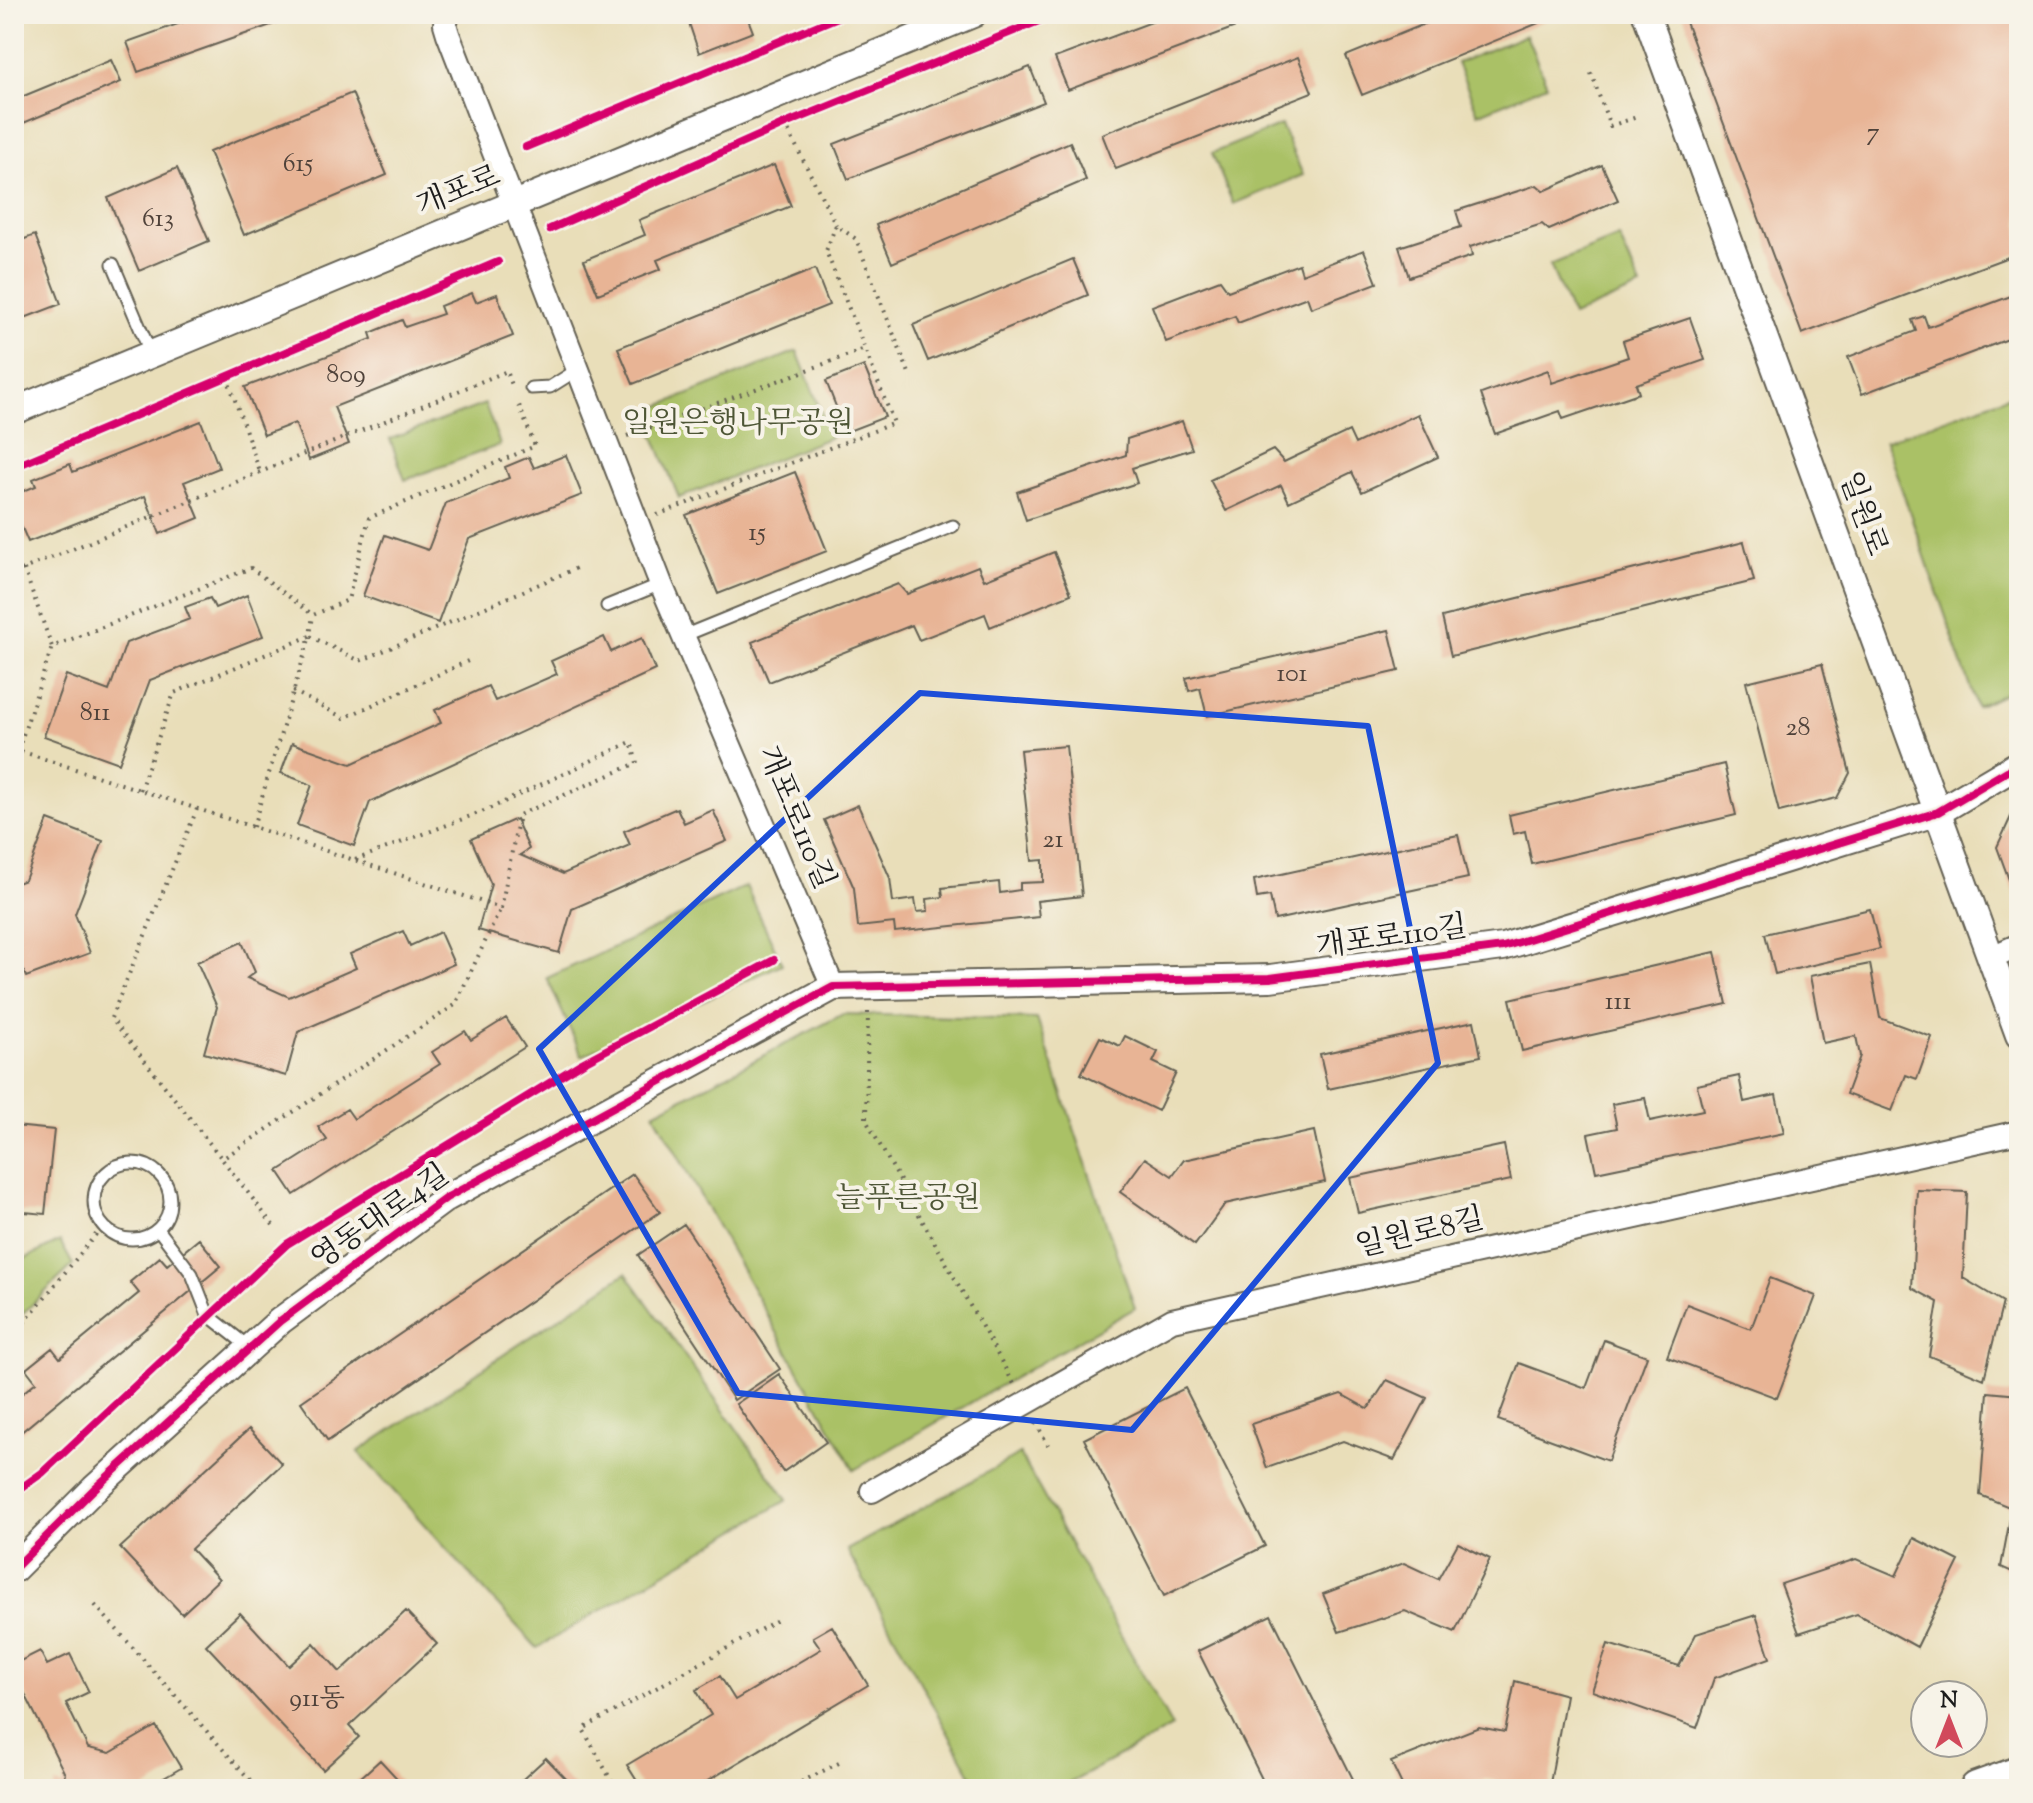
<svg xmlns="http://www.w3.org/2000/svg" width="2033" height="1803" viewBox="0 0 2033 1803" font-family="'Sorts Mill Goudy','Noto Serif KR',serif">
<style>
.green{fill:#aac166;stroke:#636e41;stroke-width:2}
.building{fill:#e8b495}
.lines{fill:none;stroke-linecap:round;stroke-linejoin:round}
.service-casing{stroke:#646053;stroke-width:15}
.minor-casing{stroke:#646053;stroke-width:26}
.tertiary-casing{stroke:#646053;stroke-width:30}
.primary-casing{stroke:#646053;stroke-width:38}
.path{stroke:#646053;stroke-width:4;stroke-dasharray:2 6;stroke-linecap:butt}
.service{stroke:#fff;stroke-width:11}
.minor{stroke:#fff;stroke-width:22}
.tertiary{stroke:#fff;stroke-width:26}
.primary{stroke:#fff;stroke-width:34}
.cycleway-casing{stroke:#f7f3e8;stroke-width:13}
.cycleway{stroke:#d6006c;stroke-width:8}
.marked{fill:none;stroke:#1d4ed8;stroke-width:6;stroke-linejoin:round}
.labels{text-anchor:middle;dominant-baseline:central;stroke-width:8;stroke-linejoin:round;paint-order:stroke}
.number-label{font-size:26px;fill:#4f423a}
.street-label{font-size:30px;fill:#1c1c1c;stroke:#f7f3e8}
.park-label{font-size:30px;fill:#4e5636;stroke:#f7f3e8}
</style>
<rect width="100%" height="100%" fill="#f7f3e8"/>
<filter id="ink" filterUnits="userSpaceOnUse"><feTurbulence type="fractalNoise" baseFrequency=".0125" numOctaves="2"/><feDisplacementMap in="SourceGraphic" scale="16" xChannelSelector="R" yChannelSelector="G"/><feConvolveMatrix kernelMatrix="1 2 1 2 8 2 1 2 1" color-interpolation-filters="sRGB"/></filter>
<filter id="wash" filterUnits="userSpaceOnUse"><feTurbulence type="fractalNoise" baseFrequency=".006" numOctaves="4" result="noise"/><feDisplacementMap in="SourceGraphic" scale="32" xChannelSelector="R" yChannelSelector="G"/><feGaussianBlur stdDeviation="1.8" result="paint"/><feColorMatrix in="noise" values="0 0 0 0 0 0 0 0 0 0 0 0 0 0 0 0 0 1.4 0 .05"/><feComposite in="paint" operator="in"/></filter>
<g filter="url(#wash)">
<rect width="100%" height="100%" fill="#e9deb9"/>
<path class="green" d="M1526,35l21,50 -69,29 -21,-51z
M1281,125l22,50 -70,29 -21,-51z
M1619,237l22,50 -69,29 -22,-51z
M797,351l34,86 -152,61 -35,-86z
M2019,392v295l-42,20 -92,-266z
M485,404l15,41 -95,35 -15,-41z
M746,886l36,78 -200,92 -35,-78z
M843,1014l194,5 98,289 -281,162 -200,-357z
M60,1241l13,24 -59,57v-58z
M626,1273l161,227 -250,148 -179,-196z
M1020,1454l152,273 -113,62h-80l-132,-239z"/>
<g id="blocks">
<path class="building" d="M206,14h96l-164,58 -11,-30z
M686,14h60l7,18 -54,21z
M1173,14h97l-202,76 -13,-32z
M1449,14h101l1,4 -189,77 -16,-39z
M1683,14h336v239l-217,81z
M1298,57l14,35 -196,77 -14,-35z
M111,60l10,22 -107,45v-27z
M1030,67l14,35 -196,77 -14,-35z
M352,93l35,82 -143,60 -35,-83z
M1070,142l16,38 -194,83 -16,-38z
M774,165l17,41 -134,54 4,9 -63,25 -14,-34 61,-25 -6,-15z
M1602,165l16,35 -69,30 -7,-6 -72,23 2,9 -63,21 -10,-30 62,-20 -5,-16 81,-26 7,6z
M177,168l32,73 -70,30 -31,-73z
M35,235l26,69 -47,18v-79z
M1364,250l13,33 -66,25 -4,-11 -69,26 -3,-7 -69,26 -14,-36 68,-26 8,11 71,-27 3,10z
M1073,259l15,36 -160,66 -15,-36z
M815,269l14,36 -196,79 -15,-36z
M472,293l4,9 21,-8 16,42 -179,71 15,37 -40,16 -14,-37 -31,12 -19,-48 127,-48 -2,-6 32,-13 3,7 38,-13 -3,-8z
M2019,293v42l-157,59 -14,-37 68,-26 -4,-11 12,-4 4,11z
M1690,318l15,42 -69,24 3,9 -76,26 -3,-8 -65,23 -14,-40 67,-24 4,13 76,-26 -5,-16z
M864,366l21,51 -39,15 -20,-51z
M1418,414l20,43 -76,35 -10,-20 -63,30 -8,-17 -55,26 -16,-31 63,-30 11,12 65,-31 6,13z
M201,421l18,47 -35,14 15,36 -39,16 -15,-38 -117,46 -14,-33v-14l22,-9 -3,-7 37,-15 3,8z
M1182,421l10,28 -60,19 5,15 -111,37 -9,-28 109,-37 1,-16z
M566,455l16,40 -113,44 -31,84 -75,-27 22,-61 43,15 18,-47 63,-25 -4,-11 24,-10 5,11z
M795,472l32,79 -109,43 -32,-79z
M1744,542l10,39 -303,75 -9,-39z
M1054,552l17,42 -81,33 -5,-13 -66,26 -7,-15 -143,57 -17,-40 146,-58 9,10 71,-28 6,14z
M247,595l16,41 -113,44 -31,83 -75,-27 22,-61 43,16 17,-48 64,-24 -5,-12 25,-9 5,10z
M1389,630l10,41 -192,45 -7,-28 -11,3 -3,-13z
M604,637l7,15 31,-14 13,32 -285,132 -16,44 -57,-21 15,-40 -31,-12 11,-30 59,21 90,-41 -6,-13 53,-24 7,15 62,-27 -6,-13z
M1822,664l28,109 -13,25 -58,14 -33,-130z
M1066,746l16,150 -45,5 2,16 -144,15 -1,-9 -36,4 -4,-39 -30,-68 34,-15 32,73 3,24 22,-3 2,13 11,-1 -1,-12 16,-2 -1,-9 57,-6 1,11 20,-3v-7l23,-1v-22l-11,1 -12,-111z
M1724,764l12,51 -204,49 -7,-33 -12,3 -4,-19z
M2019,806v101l-22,-60 18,-39z
M677,808l7,15 29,-13 14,31 -155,68 -13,44 -81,-23 13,-46 -20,-45 45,-20 13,30 -9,6 43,19 67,-29 -6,-14z
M48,820l55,21 -28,73 15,39 -64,24 -12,-31v-62l11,-4z
M1458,835l10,43 -193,42 -5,-24 -13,2 -3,-18z
M1870,909l10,40 -105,25 -10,-40z
M403,931l7,15 30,-14 14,32 -156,68 -12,44 -82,-23 13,-46 -20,-45 45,-20 13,30 -8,6 42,19 67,-29 -6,-14z
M1715,952l12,52 -205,47 -12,-52z
M1870,964l10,54 52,19 -15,42 -11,-4 -14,36 -46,-17 14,-38 -4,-20 -33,7 -13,-67z
M506,1018l19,29 -231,148 -16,-24 49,-31 -9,-13 29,-18 7,10 86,-55 -8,-12 33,-21 6,9z
M1474,1021l7,35 -153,33 -8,-35z
M1125,1036l33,16 -5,10 23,11 -18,38 -77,-37 19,-37 20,9z
M1739,1076l5,26 32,-7 8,38 -188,39 -8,-38 29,-6 -5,-24 33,-6 5,23 53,-11 -6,-25z
M14,1126l40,4 -9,84 -31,-3z
M1314,1131l11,51 -100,22 -30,41 -75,-53 25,-34 27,18 12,-16z
M1504,1145l7,35 -153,33 -8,-35z
M633,1174l27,38 -332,229 -27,-39z
M1917,1190l50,2 -4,86 40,24 -19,77 -55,-23 9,-54 -26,-14z
M684,1224l96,145 -46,31 -96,-145z
M199,1239l22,27 -207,172v-38l22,-18 -10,-13 26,-21 8,10 79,-65 -9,-11 30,-25 7,8z
M1770,1278l46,18 -39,102 -110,-41 20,-53 64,25z
M1604,1340l43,16 -39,105 -110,-41 21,-57 67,25z
M779,1374l47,68 -43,30 -47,-68z
M1387,1380l40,18 -33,62 -51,-19 -76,27 -16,-44 90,-30 27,15z
M1185,1388l80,158 -101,50 -80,-157z
M1988,1392l31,3v180l-18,-8 11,-59 -32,-13z
M249,1429l33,35 -91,85 28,30 -37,35 -62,-66z
M1914,1538l45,23 -42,86 -60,-33 -58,19 -18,-49 75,-25 40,17z
M1458,1543l32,16 -35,73 -50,-21 -66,21 -16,-38 81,-31 34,16z
M406,1611l31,33 -88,82 10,11 -36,33 -117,-125 34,-32 49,53 25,-23 26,29z
M1271,1615l87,174h-91l-69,-138z
M1756,1615l14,43 -56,20 -17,50 -105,-37 16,-47 71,22 17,-32z
M832,1626l36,59 -174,104h-52l-15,-24 84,-50 -15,-25 24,-14 15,24 86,-51 -8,-12z
M40,1651l7,14 23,-11 19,38 -23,11 22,45 22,5 46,-27 25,42 -36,21h-91l1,-5 7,2 3,-12 -51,-102v-8z
M1515,1681l51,14 -17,94 -63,-10 -26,10h-56l-13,-27 88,-35 26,5z
M546,1758l30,31h-64z
M380,1760l27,29h-59z"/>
</g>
</g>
<g filter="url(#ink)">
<use href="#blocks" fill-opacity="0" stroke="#646053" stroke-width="2"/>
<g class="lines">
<g class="service-casing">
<path id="service" d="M113,264l38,90
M531,388l19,-1 27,-17
M607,606l54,-22
M683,636l270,-110
M94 1201a38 38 0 1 1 76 0a38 38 0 1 1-76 0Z
M158,1229l34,45 16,41 42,33"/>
</g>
<g class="minor-casing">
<path id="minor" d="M449,14l-4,10 3,10 213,550 172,403
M1992,957l27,-12
M872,1491l300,-171 847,-188"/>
</g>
<g class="tertiary-casing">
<path id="tertiary" d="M1646,14l373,1021
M14,411l959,-397
M14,1569l80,-80 186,-168 166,-123 387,-211 437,-9 233,-31 435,-135 81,-48"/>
</g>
<g class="primary-casing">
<path id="primary" d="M1977,1789l42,-15"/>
</g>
<path class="path" d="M1591,73l19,53 30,-10
M785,124l51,101
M227,377l33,95
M627,436l238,-87 -39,-98 10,-26 20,14 53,134
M657,515l237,-92 -29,-74
M24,569l28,78 199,-79 62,47 35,-15 21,-82 166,-72 -18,-46
M14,573l493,-202 6,17
M293,691l51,27 124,-57
M14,749l487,159 18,-93 118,-52 -6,-21 -142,67 -134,51
M18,750l34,-103
M140,790l34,-97 136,-57 3,-21
M197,809l-86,209 111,141
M253,827l57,-191 50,25 219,-94
M868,1012l-2,108 148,264
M273,1225l-51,-66 233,-154 46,-97
M14,1335l88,-108
M1036,1423l12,22
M95,1605l163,184
M616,1789l-33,-60 198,-111
M787,1789l56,-28"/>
<use href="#service" class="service"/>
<use href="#minor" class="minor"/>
<use href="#tertiary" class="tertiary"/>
<use href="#primary" class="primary"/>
<g class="cycleway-casing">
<path id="cycleway" d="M526,147l319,-133
M550,229l235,-105 271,-110
M14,467l484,-205
M14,1493l28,-20 245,-229 295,-181 192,-103
M14,1569l80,-80 186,-168 166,-123 387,-211 437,-9 233,-31 435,-135 81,-48"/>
</g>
<use href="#cycleway" class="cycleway"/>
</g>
</g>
<path class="marked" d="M920,693l448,33 70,337 -306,367 -394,-37 -199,-344z"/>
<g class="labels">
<g class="number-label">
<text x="1873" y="133">7</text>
<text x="298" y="164">615</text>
<text x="158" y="219">613</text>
<text x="346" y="375">809</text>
<text x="757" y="533">15</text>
<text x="1292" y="674">101</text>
<text x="95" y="713">811</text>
<text x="1798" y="728">28</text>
<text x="1053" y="840">21</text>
<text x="1618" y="1002">111</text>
<text x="317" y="1699">911동</text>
</g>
<g class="street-label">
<text transform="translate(459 192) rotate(-22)">개포로</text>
<text transform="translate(1862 514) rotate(70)">일원로</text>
<text transform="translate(795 818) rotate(67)">개포로110길</text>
<text transform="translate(1392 938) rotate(-8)">개포로110길</text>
<text transform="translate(381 1218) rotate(-35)">영동대로4길</text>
<text transform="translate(1420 1234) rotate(-13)">일원로8길</text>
</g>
<g class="park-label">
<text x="738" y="424">일원은행나무공원</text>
<text x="908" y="1199">늘푸른공원</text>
</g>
</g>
<rect width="2033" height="1803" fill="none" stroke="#f7f3e8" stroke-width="48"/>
<g transform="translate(1949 1719)"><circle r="38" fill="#f7f3e8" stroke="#9f9d96" stroke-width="2"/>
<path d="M0-6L14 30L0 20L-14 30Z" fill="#d1495b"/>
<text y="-12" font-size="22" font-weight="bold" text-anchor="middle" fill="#1c1c1c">N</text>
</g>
</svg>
